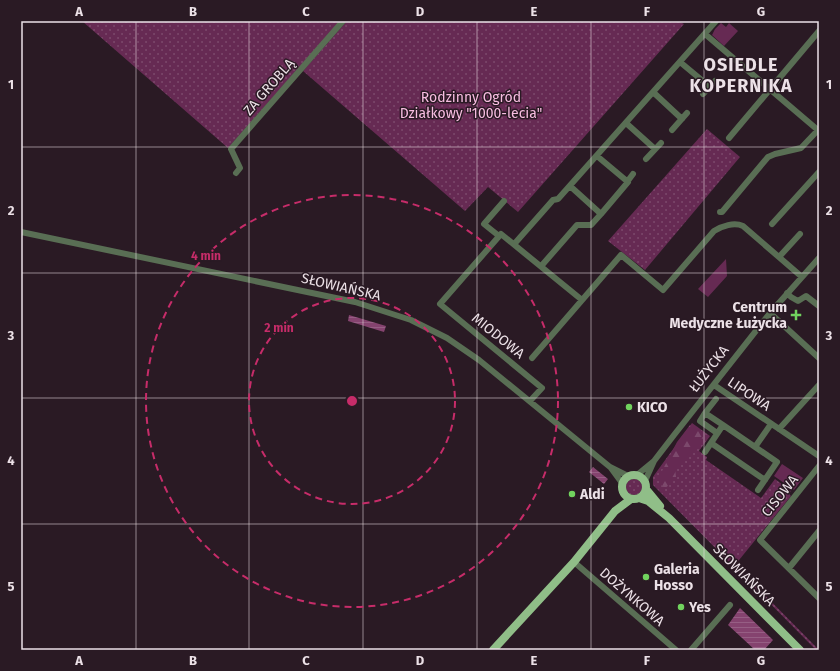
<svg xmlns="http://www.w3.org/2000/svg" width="840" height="671" viewBox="0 0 840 671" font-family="'Fira Sans',sans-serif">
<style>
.grass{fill:url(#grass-dots)}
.forest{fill:url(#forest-firs)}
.park{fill:#662a53}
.water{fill:url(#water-rules)}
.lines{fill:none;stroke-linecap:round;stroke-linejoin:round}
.minor{stroke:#596e54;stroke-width:6}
.major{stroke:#90be88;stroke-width:8}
.grid{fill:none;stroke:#ece1e7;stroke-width:1;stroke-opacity:0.55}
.ring{fill:none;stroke:#c62c69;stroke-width:2;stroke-dasharray:7 5}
.poi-dot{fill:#71d35e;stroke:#2a1a24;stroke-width:1.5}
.labels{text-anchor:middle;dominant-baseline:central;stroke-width:3;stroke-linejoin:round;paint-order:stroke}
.street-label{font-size:14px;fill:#ece1e7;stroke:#2a1a24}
.park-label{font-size:14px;fill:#f8bde1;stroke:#2a1a24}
.poi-label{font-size:14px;font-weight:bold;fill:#ece1e7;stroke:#2a1a24;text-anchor:start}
.district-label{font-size:18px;font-weight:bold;letter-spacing:1px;fill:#ece1e7;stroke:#2a1a24}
.centre{fill:#c62c69;stroke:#2a1a24;stroke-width:2}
.ring-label{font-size:12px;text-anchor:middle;font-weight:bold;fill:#c62c69;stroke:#2a1a24;stroke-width:3;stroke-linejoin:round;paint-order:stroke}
.neatline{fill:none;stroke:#ece1e7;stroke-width:1.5}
.grid-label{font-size:13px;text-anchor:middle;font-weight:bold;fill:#ece1e7}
</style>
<defs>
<pattern id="grass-dots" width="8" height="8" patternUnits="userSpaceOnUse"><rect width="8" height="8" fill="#662a53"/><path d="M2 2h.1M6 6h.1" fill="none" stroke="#7c496c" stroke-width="1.8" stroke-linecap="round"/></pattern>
<pattern id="forest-firs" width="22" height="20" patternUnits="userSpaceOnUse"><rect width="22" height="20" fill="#662a53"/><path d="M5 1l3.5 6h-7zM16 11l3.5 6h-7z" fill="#7c496c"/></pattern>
<pattern id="water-rules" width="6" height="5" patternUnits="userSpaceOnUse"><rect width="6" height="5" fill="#85436f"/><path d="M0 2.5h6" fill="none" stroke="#965e84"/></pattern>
</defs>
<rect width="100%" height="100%" fill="#2a1a24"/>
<path class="grass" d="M82,21h258l-112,127z
M347,21h331l6,3 -166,188 -30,-25 -23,24 -162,-140z
M707,129l33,28 -95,113 -37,-29z
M692,423l18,13 -11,15 8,6 -1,3 55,38 14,-19 16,12 -2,3 2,2 -56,69 84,85h-3l-163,-165v-8l2,-3z
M626 487a8 8 0 1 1 16 0a8 8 0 1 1-16 0Z"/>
<path class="forest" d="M690,425l10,7 2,2v4l-7,12 -5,3 -4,5 -11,11 1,8 -4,6 -7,5 -3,-2 -4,-6 2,-5 17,-33z"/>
<path class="park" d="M721,23l5,4 3,-4 9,8 -14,15 -12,-11 3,-6z
M726,259l1,17 -19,21 -10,-8z
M782,464l21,14 -9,12 -20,-14z"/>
<path class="water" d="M349,315l37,11 -2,6 -36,-11z
M593,467l15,12 -4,5 -15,-12z
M740,608l33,32 -9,10h-9l-27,-25z"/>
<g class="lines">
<path class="minor" d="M705,34l114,97
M680,62l30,25
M653,92l29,27
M703,94l12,-13
M626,123l29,26
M672,130l15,-17
M729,138l90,-107
M646,159l15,-16
M236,173l4,-5 -9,-19 112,-128
M627,182l6,-8
M570,186l31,28 27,-32 -31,-26
M720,212h2l46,-55 7,-3 26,-6 18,-19
M772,224l47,-52
M21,232l334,70 56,18 36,18 32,22 131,107 18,9
M499,236l-15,-12 20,-23
M516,242l37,-42 5,-1 158,-178
M779,257l21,-23
M543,264l34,-39h14l10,-11
M787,293l4,4 7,4 8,-5 13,10
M770,313l49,45
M532,358l89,-103 42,35 51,-59c8,-5 20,-9 29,-5l59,51
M714,385l105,71
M530,401l12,-13 -102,-84 61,-70 81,66
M705,413l11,-14
M779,429l40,-44
M717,433l-17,-12 5,-8 18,12
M755,447l16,-23
M705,452l6,-9
M819,466l-59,74 59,58
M611,468l11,15
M637,475l17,-14
M645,481l9,-20 20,-26 96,-122 49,-55
M758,490l19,-28 -54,-37 -12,18 54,37
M574,562l102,88
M789,568l30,-37
M691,650l39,-45"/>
<path class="major" d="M622 487a12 12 0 1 1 24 0a12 12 0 1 1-24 0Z
M646,489l14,17
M639,498l9,3 21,17 131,132
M493,650l81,-88 41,-51 16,-12"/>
</g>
<path class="grid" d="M136,21v629M249,21v629M363,21v629M477,21v629M591,21v629M704,21v629M21,147h798M21,273h798M21,398h798M21,524h798"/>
<g class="ring">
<circle cx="352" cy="401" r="103"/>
<circle cx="352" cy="401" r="206"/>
</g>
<g class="poi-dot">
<path d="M794 309h4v4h4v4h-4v4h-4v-4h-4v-4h4z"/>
<circle cx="629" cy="407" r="4"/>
<circle cx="572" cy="494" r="4"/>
<circle cx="646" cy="577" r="4"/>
<circle cx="681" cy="607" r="4"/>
</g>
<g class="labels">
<g class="street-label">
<text transform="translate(269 87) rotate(-49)">ZA GROBLĄ</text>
<text transform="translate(341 287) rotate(13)">SŁOWIAŃSKA</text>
<text transform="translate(498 336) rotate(39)">MIODOWA</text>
<text transform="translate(709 369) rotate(-52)">ŁUŻYCKA</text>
<text transform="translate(749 394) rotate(34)">LIPOWA</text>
<text transform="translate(780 496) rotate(-51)">CISOWA</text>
<text transform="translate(744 575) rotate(45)">SŁOWIAŃSKA</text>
<text transform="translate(632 597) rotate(41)">DOŻYNKOWA</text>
</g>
<g class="park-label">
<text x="471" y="97">Rodzinny Ogród<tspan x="471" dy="16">Działkowy "1000-lecia"</tspan></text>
</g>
<g class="poi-label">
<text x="787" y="307" text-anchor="end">Centrum<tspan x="787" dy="16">Medyczne Łużycka</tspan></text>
<text x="637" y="407">KICO</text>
<text x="580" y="494">Aldi</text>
<text x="654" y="569">Galeria<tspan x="654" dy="16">Hosso</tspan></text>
<text x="689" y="607">Yes</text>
</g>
<g class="district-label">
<text x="741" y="65">OSIEDLE<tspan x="741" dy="21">KOPERNIKA</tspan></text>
</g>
</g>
<circle cx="352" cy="401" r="6" class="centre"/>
<g class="ring-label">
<text x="206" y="260">4 min</text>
<text x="279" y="332">2 min</text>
</g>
<rect width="840" height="671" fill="none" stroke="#2a1a24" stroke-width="44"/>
<rect x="22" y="22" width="796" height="627" class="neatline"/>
<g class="grid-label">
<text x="79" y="16">A</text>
<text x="193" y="16">B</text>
<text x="306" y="16">C</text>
<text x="420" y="16">D</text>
<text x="534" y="16">E</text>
<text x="647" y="16">F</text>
<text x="761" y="16">G</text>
<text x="11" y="89">1</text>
<text x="829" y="89">1</text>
<text x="11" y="215">2</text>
<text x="829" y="215">2</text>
<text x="11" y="340">3</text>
<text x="829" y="340">3</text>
<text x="11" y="465">4</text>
<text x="829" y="465">4</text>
<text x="11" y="591">5</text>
<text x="829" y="591">5</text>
<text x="79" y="665">A</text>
<text x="193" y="665">B</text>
<text x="306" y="665">C</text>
<text x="420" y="665">D</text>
<text x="534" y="665">E</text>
<text x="647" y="665">F</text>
<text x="761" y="665">G</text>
</g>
</svg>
